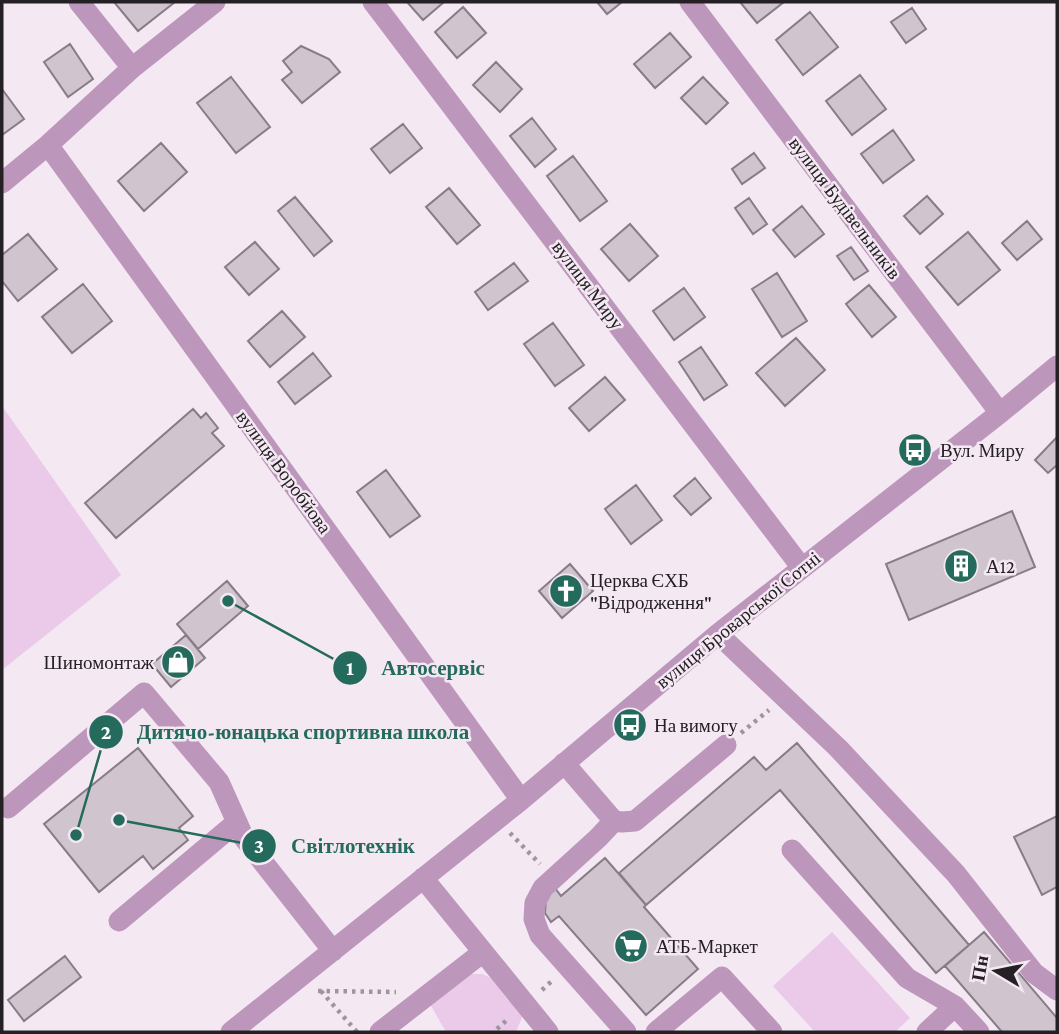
<svg xmlns="http://www.w3.org/2000/svg" width="1059" height="1034" viewBox="0 0 1059 1034" font-family="'Crimson Pro',serif">
<style>
.green{fill:#eac9e9}
.building{fill:#d0c4cf;stroke:#877c87;stroke-width:2}
.lines{fill:none;stroke-linecap:round;stroke-linejoin:round}
.path{stroke:#9e959e;stroke-width:4.5;stroke-dasharray:3.5 5;stroke-linecap:butt}
.minor{stroke:#bc96bb;stroke-width:21}
.labels{text-anchor:middle;dominant-baseline:central;stroke-width:5;stroke-linejoin:round;paint-order:stroke}
.street-label{font-size:19px;fill:#242024;stroke:#f4e8f3}
.poi-label{font-size:19px;fill:#242024;stroke:#f4e8f3;text-anchor:start}
.leader{fill:none;stroke:#246a5d;stroke-width:2.5}
.callout-dot{fill:#246a5d;stroke:#f4e8f3;stroke-width:2.5}
.mark-label{font-size:21px;text-anchor:middle;font-weight:bold;fill:#fff}
.callout-label{font-size:21px;text-anchor:middle;font-weight:bold;fill:#246a5d;stroke:#f4e8f3;stroke-width:5;stroke-linejoin:round;paint-order:stroke}
</style>
<rect width="100%" height="100%" fill="#f4e8f3"/>
<path class="green" d="M2,406l119,169 -119,95z
M832,932l78,86 -15,14h-80l-42,-46z
M463,974h19l20,9 23,27 -9,22h-70l-16,-28z"/>
<path class="building" d="M114,2h61l-37,29z
M407,2h37l-21,18z
M597,2h25l-15,12z
M740,2h44l-27,21z
M463,7l23,26 -29,25 -22,-26z
M912,8l14,21 -20,14 -15,-21z
M810,12l28,35 -35,28 -27,-35z
M670,33l21,24 -36,31 -21,-24z
M70,44l23,35 -25,18 -24,-35z
M301,46l28,13 11,13 -38,31 -20,-23 10,-8 -9,-11z
M496,62l26,27 -22,23 -27,-27z
M860,75l26,34 -34,26 -26,-34z
M231,77l39,50 -34,26 -39,-50z
M703,77l25,26 -22,21 -25,-26z
M2,89l22,30 -22,16z
M532,118l24,31 -21,18 -25,-31z
M403,124l19,24 -32,25 -19,-24z
M893,130l21,30 -31,23 -22,-29z
M161,143l26,29 -43,39 -26,-30z
M754,153l11,15 -23,16 -10,-15z
M573,156l34,45 -27,20 -33,-45z
M449,188l31,37 -23,19 -31,-37z
M927,196l16,18 -23,20 -16,-18z
M295,197l37,44 -18,15 -36,-45z
M749,198l18,26 -14,10 -18,-26z
M802,206l22,28 -29,23 -22,-27z
M1027,221l15,18 -25,21 -15,-17z
M630,224l28,32 -29,25 -28,-32z
M968,232l32,38 -42,35 -32,-38z
M28,234l29,35 -39,32 -16,-20v-26z
M255,242l24,27 -30,26 -24,-28z
M851,247l17,24 -14,9 -17,-24z
M514,263l14,18 -40,29 -13,-18z
M777,273l30,48 -25,16 -30,-48z
M83,284l29,37 -40,32 -30,-36z
M869,285l27,32 -24,20 -26,-33z
M684,288l21,29 -31,23 -21,-29z
M282,311l23,26 -35,30 -22,-26z
M553,323l31,42 -29,21 -31,-42z
M796,338l29,32 -40,36 -29,-33z
M701,347l26,38 -23,15 -25,-38z
M313,353l18,23 -36,28 -17,-22z
M605,377l20,23 -36,31 -20,-23z
M193,409l8,9 5,-5 12,15 -6,5 12,13 -108,92 -31,-35z
M1057,437v28l-9,8 -13,-13z
M386,470l34,46 -30,21 -33,-45z
M695,478l16,20 -20,17 -17,-19z
M636,485l26,35 -31,24 -26,-35z
M1012,511l23,56 -126,53 -23,-56z
M570,564l23,27 -31,27 -23,-27z
M227,581l21,25 -50,43 -21,-25z
M186,635l19,23 -34,29 -19,-23z
M797,743l172,202 -33,28 -156,-183 -134,115 -27,-32 135,-116 12,13z
M138,748l55,68 -14,12 9,12 -35,29 -10,-13 -44,36 -55,-68z
M1057,816v71l-15,8 -28,-58z
M605,858l41,47 -2,2 54,62 -52,46 -87,-99 -8,6 -6,-9 1,-16 9,-9 6,8z
M984,932l73,86v14h-55l-57,-66z
M65,956l16,21 -57,44 -16,-21z"/>
<g class="lines">
<path class="path" d="M741,733l28,-23
M510,833l30,31
M542,990l12,-11
M318,991l78,1
M321,991l36,41
M497,1029l12,-11"/>
<path class="minor" d="M79,2l53,66
M373,2l429,566
M690,2l310,411
M48,145l473,655
M2,183l46,-38 84,-77 83,-66
M718,634l120,114 118,126 78,99 23,17
M564,763l50,58 8,1 13,-1 91,-76
M8,808l136,-115 75,89 25,56 89,113
M614,821l-16,17 -55,50 -8,15 -1,16 6,16 86,97
M792,850l115,128 48,28
M423,878l125,154
M119,921l118,-99
M231,1032l290,-232 197,-166 282,-221 57,-47
M380,1032l103,-80
M656,1032l66,-55 50,55
M927,1032l28,-26 24,26"/>
</g>
<defs>
<g id="bus-disc" transform="scale(1.75)"><circle r="9.5" fill="#246a5d" stroke="#f4e8f3"/><path d="M-5-6H5V4H4V6H2V4H-2V6H-4V4H-5ZM-3.5-4V0h7V-4ZM-3.5 1.2v1.5H-2V1.2ZM2 1.2v1.5H3.5V1.2Z" fill="#fff"/></g>
<g id="building-disc" transform="scale(1.75)"><circle r="9.5" fill="#246a5d" stroke="#f4e8f3"/><path d="M-4-6H4V6H1V3H-1V6H-4ZM-2.5-4.3h1.7v1.8h-1.7ZM.8-4.3h1.7v1.8H.8ZM-2.5-1h1.7V.8h-1.7ZM.8-1h1.7V.8H.8Z" fill="#fff"/></g>
<g id="church-disc" transform="scale(1.75)"><circle r="9.5" fill="#246a5d" stroke="#f4e8f3"/><path d="M-1.2-6h2.4v3.5h3.3v2.4h-3.3V6h-2.4V-.1h-3.3v-2.4h3.3Z" fill="#fff"/></g>
<g id="shop-disc" transform="scale(1.75)"><circle r="9.5" fill="#246a5d" stroke="#f4e8f3"/><path d="M-5-2.5h2.3a2.7 3.5 0 0 1 5.4 0H5L5.5 6h-11ZM-1.5-2.5h3a1.5 2.3 0 0 0-3 0Z" fill="#fff"/></g>
<g id="supermarket-disc" transform="scale(1.75)"><circle r="9.5" fill="#246a5d" stroke="#f4e8f3"/><path d="M-6-5.5h2.5l.6 2H6L4.5 2H-2.5L-4.4-4H-6ZM-1.5 3.2a1.3 1.3 0 1 0 .1 0ZM3 3.2a1.3 1.3 0 1 0 .1 0Z" fill="#fff"/></g>
</defs>
<g fill-rule="evenodd">
<use href="#bus-disc" x="915" y="450"/>
<use href="#building-disc" x="961" y="566"/>
<use href="#church-disc" x="566" y="591"/>
<use href="#shop-disc" x="178" y="662"/>
<use href="#bus-disc" x="630" y="725"/>
<use href="#supermarket-disc" x="631" y="946"/>
</g>
<g class="labels">
<g class="street-label">
<text transform="translate(845 208) rotate(53)">вулиця Будівельників</text>
<text transform="translate(588 285) rotate(53)">вулиця Миру</text>
<text transform="translate(284 472) rotate(54)">вулиця Воробйова</text>
<text transform="translate(738 620) rotate(-39)">вулиця Броварської Сотні</text>
</g>
<g class="poi-label">
<text x="940" y="450">Вул. Миру</text>
<text x="986" y="566">А12</text>
<text x="590" y="580">Церква ЄХБ<tspan x="590" dy="22">"Відродження"</tspan></text>
<text x="154" y="662" text-anchor="end">Шиномонтаж</text>
<text x="654" y="725">На вимогу</text>
<text x="656" y="946">АТБ-Маркет</text>
</g>
</g>
<path class="leader" d="M228 601L350 668M76 835L106 732M119 820L259 846"/>
<g class="callout-dot">
<circle cx="228" cy="601" r="7"/>
<circle cx="76" cy="835" r="7"/>
<circle cx="119" cy="820" r="7"/>
<circle cx="350" cy="668" r="18"/>
<circle cx="106" cy="732" r="18"/>
<circle cx="259" cy="846" r="18"/>
</g>
<g class="mark-label">
<text x="350" y="675">1</text>
<text x="106" y="739">2</text>
<text x="259" y="853">3</text>
</g>
<g class="callout-label">
<text x="433" y="675">Автосервіс</text>
<text x="303" y="739">Дитячо-юнацька спортивна школа</text>
<text x="353" y="853">Світлотехнік</text>
</g>
<rect width="1059" height="1034" fill="none" stroke="#242024" stroke-width="7"/>
<g transform="translate(996 971) rotate(280)" stroke="#f4e8f3" stroke-width="5" paint-order="stroke">
<path d="M0-5L12 26L0 18L-12 26Z" fill="#242024"/>
<text y="-10" font-size="19" font-weight="bold" text-anchor="middle" fill="#242024">Пн</text>
</g>
</svg>
